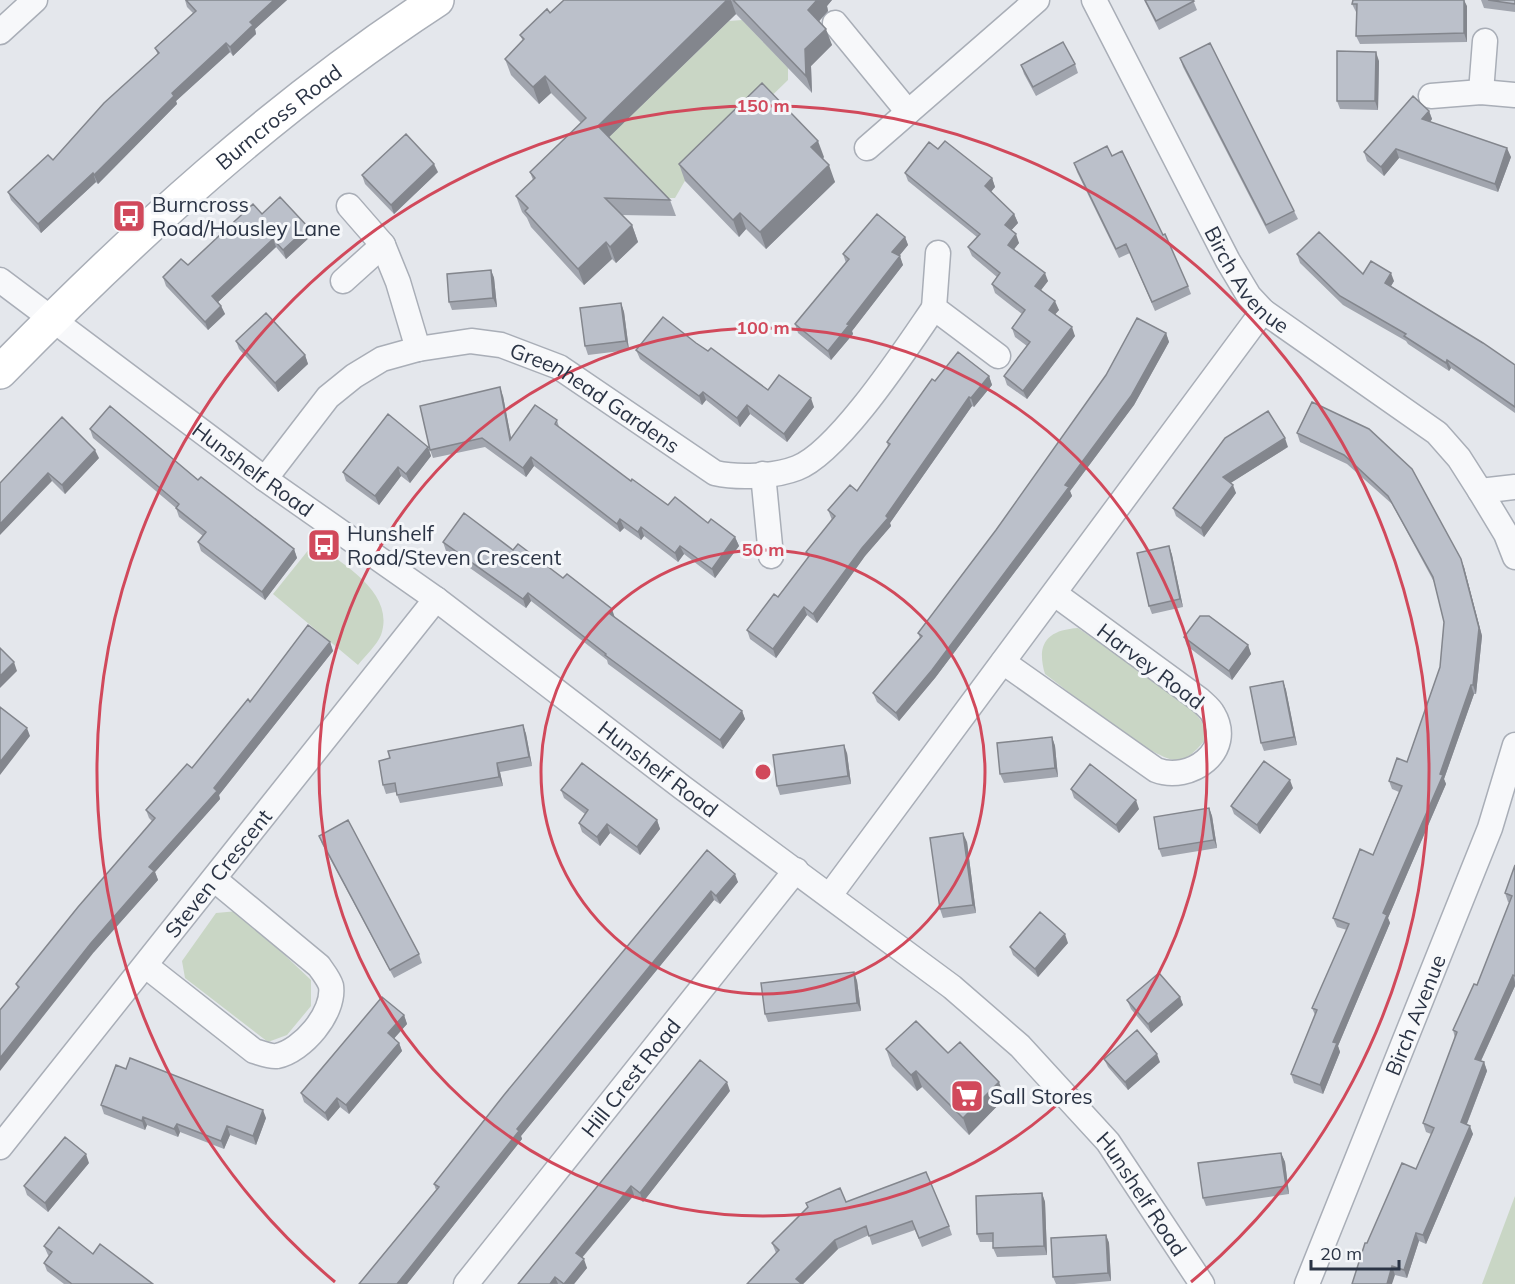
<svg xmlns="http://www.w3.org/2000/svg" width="1515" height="1284" viewBox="0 0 1515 1284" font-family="Mulish,sans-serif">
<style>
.green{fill:#c9d6c5}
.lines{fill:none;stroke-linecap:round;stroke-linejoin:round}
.minor-casing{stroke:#a9aeb7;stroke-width:27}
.secondary-casing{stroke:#a9aeb7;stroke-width:36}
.minor{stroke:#f7f8fa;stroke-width:24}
.secondary{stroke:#fff;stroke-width:33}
.wall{fill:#a1a5ae}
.shaded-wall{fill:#83868d}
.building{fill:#bbc0ca;stroke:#83868d;stroke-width:1.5}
.ring{fill:none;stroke:#d1495b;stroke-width:3}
.labels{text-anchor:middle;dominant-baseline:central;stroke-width:6;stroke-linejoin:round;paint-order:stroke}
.street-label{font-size:21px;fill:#2b3445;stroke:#f4f6f9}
.poi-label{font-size:21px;fill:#2b3445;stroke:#f4f6f9;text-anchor:start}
.centre{fill:#d1495b;stroke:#f4f6f9;stroke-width:3}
.ring-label{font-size:18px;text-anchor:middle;font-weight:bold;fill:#d1495b;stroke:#f4f6f9;stroke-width:6;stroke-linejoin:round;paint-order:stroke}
</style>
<rect width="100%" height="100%" fill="#e4e7ec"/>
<path class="green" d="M742,20l46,48v12l-102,99 -11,19h-17l-50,-60 121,-117z
M314,543c27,20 82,49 67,92 -4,10 -16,21 -23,30l-85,-71z
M1078,628l112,78 14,19 1,15c-8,9 -16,20 -30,20 -23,-1 -107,-69 -130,-86 -9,-30 2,-44 33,-46z
M238,911l73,69v26l-24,29 -19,7 -83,-64 -3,-17 34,-48z
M1515,1196v88h-33z"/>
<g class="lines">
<g class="minor-casing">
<g id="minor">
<path id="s1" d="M1094,0l134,261 21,35 14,15 174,122 22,25 21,33 26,43 9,23"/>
<path d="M835,23l73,89"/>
<path d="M0,32l35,-32"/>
<path d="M1481,92l4,-51"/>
<path d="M1431,96l50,-4 34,3"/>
<path d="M867,148l170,-148"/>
<path d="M349,206l34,39 15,37 20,67"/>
<path d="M938,253l-4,55 64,48"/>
<path id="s2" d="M0,280l265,199 171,120 247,189 269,199 68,59 88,96 94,142"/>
<path d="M343,281l40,-36"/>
<path d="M763,474l8,82"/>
<path id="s3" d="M265,479l63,-82 26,-21 28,-17 36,-10 53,-8 30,4 58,22 156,106c22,5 59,4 82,-5 42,-16 110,-121 137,-160"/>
<path d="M1480,491l35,-4"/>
<path d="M1003,662l153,108c34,13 79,-19 57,-56 -3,-6 -9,-10 -13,-14l-145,-106"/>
<path d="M830,895l433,-584"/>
<path d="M146,966l108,85c7,2 16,6 23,5 25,-5 58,-43 54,-70 -2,-7 -8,-14 -12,-20l-105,-87"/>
<path id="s4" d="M0,1147l436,-548"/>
<path id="s5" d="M466,1284l330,-414"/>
<path id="s6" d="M1307,1284l183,-456 25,-83"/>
</g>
</g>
<g class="secondary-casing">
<g id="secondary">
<path id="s7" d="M0,372c134,-137 276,-267 437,-372"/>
</g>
</g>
<use href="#minor" class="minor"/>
<use href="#secondary" class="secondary"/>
</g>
<path class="wall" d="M185,0h102l-32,29 1,5 -23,22 -3,-4 -54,49 1,3 -79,80 -2,-2 -55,51 -30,-33 -3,-8 45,-32 105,-105 -3,-7 38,-35 -6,-6z
M564,0h268l-5,6 1,5 -9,10 13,24 -21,21 1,27 -76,-79 -127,123 61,63 6,16 -55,-1 11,10 6,17 -22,21 -4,-4 -28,26 -53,-58 -4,-9 -5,-6 -6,-16 17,-16 -3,-8 51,-49 -30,-30 -12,11 -28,-29 -6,-16 18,-18 -3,-6 30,-22z
M1144,0h49l4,10 -38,20z
M1481,0h34v12l-31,-4z
M1352,4l115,2v36l-107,2 -4,-8 1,-24h-1z
M1180,58l114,153 4,8 -29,15 -86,-167z
M1379,61l-1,49 -38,-1 -3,-8z
M1075,64l3,9 -42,23 -12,-22 -3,-9z
M1429,111l3,8 -2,3 81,35 -13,35 -99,-34 -15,18 -17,-15 -3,-9z
M938,149l54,29 3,9 -4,5 23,22 4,9 -7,7 8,13 -5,6 34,32 -7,9 18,20 -4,4 20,22 -48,63 -20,-14 -3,-9 23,-30 -12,-9 -3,-9 10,-14 -27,-21 -3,-9 5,-7 -25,-21 -4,-9 9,-10 -69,-56 -3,-8z
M1112,156l76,130 3,8 -36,17 -25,-58 -11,5 -42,-86 -3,-9z
M824,157l-1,2 12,23 -69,67 -20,-20 -7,8 -54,-56 -6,-17z
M438,172l-44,42 -29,-30 -3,-9z
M262,214l46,13 3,9 -25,23 -10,-12 -58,55 3,4 4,8 -17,16 -42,-44 -3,-9 25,-12z
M905,237l3,8 -9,11 4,9 -51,66 1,3 -22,26 -33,-27 -3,-9 51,-61 -3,-9z
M1297,254l66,20 31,7 -3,5 124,79v48l-64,-45 -2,3 -41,-27 -2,-3 -63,-36 -43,-42z
M491,270l3,8 3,29 -45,3 -3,-8z
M621,303l3,9 5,38 -41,5 -3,-9z
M1166,333l3,9 -35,63 -64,86 2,5 -137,182 -36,43 -22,-19 -4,-9 47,-55 -2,-5z
M236,341l69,14 3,9 -30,28 -39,-43z
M696,343l72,47 46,17 -27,35 -37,-28 -10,13 -34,-27 -4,5 -62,-46 -4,-9z
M989,376l3,9 -18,22 -2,-1 -82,117 1,3 -26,30 -48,67 -10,-8 -31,43 -26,-19 -3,-9 31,-33 30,-39 -2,-6 26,-32 -4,-10 29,-19 31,-44 -1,-5 48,-61z
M503,396l8,42 46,-18 2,7 72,54 37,24 40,18 27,14 4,9 -24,32 -31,-24 -6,8 -34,-26 -3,4 -17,-12 -4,4 -86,-66 -8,11 -41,-30 -52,11 -3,-8z
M1312,402l152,165 18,69 -6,58h-2l-30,85 2,5 -58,134 2,5 -52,123 2,6 -17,42 -29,-11 -3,-9 24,-59 -3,-7 35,-78 -10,-3 -4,-9 40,-63 26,-63 -7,-3 -3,-8 18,-19 33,-95 4,-45 -10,-40 -42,-78 -45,-40 -47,-22 -3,-9z
M90,429l108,51 96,69 3,9 -32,42 -64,-49 -3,-9 5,-6 -24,-19 -3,-9 -83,-70z
M428,447l3,9 -21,27 -9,-7 -22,29 -33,-24 -3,-9z
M1288,447l-58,36 6,10 -32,44 -28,-21 -3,-8z
M99,458l-34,36 -13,-13 -52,2z
M443,542l70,8 102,68 127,93 3,8 -22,30 -115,-85 -1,-4 -76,-59 -5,7 -80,-57z
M1169,546l3,9 11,52 -31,7 -3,-8z
M1184,637l64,8 3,9 -19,26 -45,-34z
M330,642l3,9 -114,144 1,4 -65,73 3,8 -64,72 -76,37 -2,-5 136,-163 -3,-3 -3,-8 46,-42 58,-66z
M1283,681l3,9 11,55 -33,6 -3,-8z
M523,725l3,9 6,32 -32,6 3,14 -103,17 -4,-11 -10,2 -3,-9z
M1052,737l3,9 3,31 -54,6 -4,-9z
M847,753l4,31 -71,11 -3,-9z
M1293,788l-33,46 -26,-20 -3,-8z
M1071,789l68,20 -20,24 -45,-35z
M561,790l96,30 3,9 -20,26 -30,-22 -10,13 -18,-14 -3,-9 6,-9 -21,-16z
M1209,808l3,8 5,32 -55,9 -3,-8z
M319,836l100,118 3,9 -28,15 -72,-134z
M967,842l9,71 -33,5 -3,-9z
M707,850l31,32 -18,22 -6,-4 -193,236 1,3 -115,145h-48l77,-94 -2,-6z
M1515,865v121l-34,75 3,1 3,9 -20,53 6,10 -47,110 -7,-3 -12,37 -12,-3 -28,-32 49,-74 15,-35 -5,-2 -3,-9 32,-85 -2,-8 24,-45 33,-82 -2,-1 -3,-9z
M1068,943l-30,34 -25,-22 -3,-8z
M854,972l3,9 4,30 -93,11 -3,-8z
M1180,997l3,8 -32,28 -20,-24 -4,-9z
M404,1015l3,9 -13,14 5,5 3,8 -53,63 -9,-7 -12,14 -24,-19 -3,-9z
M886,1049l62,4 57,45 -36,37 -47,-48 -5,4 -25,-25z
M1104,1059l56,3 -32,28 -20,-23z
M730,1091l-87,111 -9,-7 -52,63 5,10 -13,16h-56z
M101,1105l165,13 -10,27 -26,-10 -6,14 -44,-17 -2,5 -31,-12 -2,5 -41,-16z
M1281,1153l4,9 4,32 -83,12 -3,-8z
M89,1163l-41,49 -21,-17 -3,-9z
M1042,1193l3,9 2,53 -50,2 -4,-9v-6h-13l-3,-8z
M846,1202l103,24 3,9 -30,12 -7,-17 -43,15 -3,-10 -31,14 -35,35h-56l29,-31 -4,-10z
M1106,1235l3,8 2,38 -37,3h-18l-3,-7z
M44,1246l49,8 60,30h-89l-17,-13 -3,-8 5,-7 -1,-1z"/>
<path class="shaded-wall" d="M274,0h13l-32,29 1,5 -23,22 -3,-9 20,-25z
M727,0h4l5,14 -132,128 -6,-16z
M817,0h15l-5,6 1,5 -14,16 -6,-17z
M1464,0l3,6v36l-3,-9z
M826,29l6,16 -21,21 1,27 -6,-17 -1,-27z
M226,43l4,9 -54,49 1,3 -79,80 -4,-9 78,-82z
M1376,52l3,9 -1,49 -3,-9z
M545,76l6,17 -12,11 -6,-17z
M1429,111l3,8 -7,9 -3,-9z
M818,141l6,16 -7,7 -6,-17z
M1507,148l4,9 -13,35 -3,-8z
M1396,149l3,9 -15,18 -3,-9z
M434,164l4,8 -44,42 -3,-9z
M829,165l6,17 -69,67 -6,-17z
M93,173l3,9 -55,51 -3,-9z
M992,178l3,9 -7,8 -3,-9z
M740,213l6,16 -7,8 -6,-17z
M1014,214l4,9 -10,11 -3,-9z
M632,225l6,17 -22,21 -6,-16z
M308,227l3,9 -25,23 -3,-9z
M1016,234l3,9 -8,10 -3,-8z
M905,237l3,8 -13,16 -3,-9z
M273,239l3,8 -60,57 -4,-8z
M606,242l6,17 -28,26 -6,-16z
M900,256l3,9 -51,66 1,3 -22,26 -3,-9 19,-27z
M491,270l3,8 3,29 -4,-9z
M1045,273l3,8 -10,13 -3,-8z
M1391,273l3,8 -6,10 -3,-8z
M1055,301l4,9 -7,8 -3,-8z
M621,303l3,9 5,38 -3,-9z
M221,306l4,8 -17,16 -3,-8z
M1072,327l3,9 -48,63 -4,-8z
M1166,333l3,9 -35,63 -64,86 2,5 -137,182 -36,43 -3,-8 169,-228z
M305,355l3,9 -30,28 -3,-9z
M1447,360l4,8 -2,3 -3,-8z
M989,376l3,9 -18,22 -3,-9z
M500,387l3,9 10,52 -3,-8z
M703,392l3,8 -4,5 -3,-9z
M969,397l3,9 -82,117 1,3 -26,30 -48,67 -4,-9 73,-98z
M811,398l3,9 -27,35 -3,-8z
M747,405l3,9 -10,13 -3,-9z
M1285,438l3,9 -62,39 -3,-9z
M428,447l3,9 -21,27 -4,-9z
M95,450l4,8 -34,36 -3,-9z
M531,457l3,9 -8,11 -3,-9z
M398,467l3,9 -22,29 -4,-9z
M48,473l4,8 -52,54v-11z
M1233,485l3,8 -32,44 -3,-9z
M620,519l4,9 -4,4 -3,-8z
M641,527l3,9 -3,4 -3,-8z
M735,537l4,9 -24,32 -3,-9z
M680,546l4,8 -6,8 -3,-9z
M1169,546l3,9 11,52 -3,-8z
M294,549l3,9 -32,42 -3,-8z
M1461,559l3,8 18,69 -6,58 -3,-9z
M528,593l3,8 -5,7 -3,-9z
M804,607l3,8 -31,43 -3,-9z
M612,609l3,9 -6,-5z
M330,642l3,9 -114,144 1,4 -65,73 3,8 -64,72 -94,119v-13l91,-115 58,-76 65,-79z
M1248,645l3,9 -19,26 -3,-9z
M14,662l3,9 -17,17v-12z
M1283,681l3,9 11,55 -3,-8z
M1471,685l3,9 -30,85 2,5 -58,134 2,5 -52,123 2,6 -17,42 -3,-9 13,-43 50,-129 57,-139z
M742,711l3,8 -22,30 -3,-9z
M523,725l3,9 6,32 -3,-9z
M27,728l3,8 -30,39v-13z
M1052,737l3,9 3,31 -3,-9z
M844,745l3,8 4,31 -3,-8z
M497,763l3,9 3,14 -4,-9z
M1290,780l3,8 -33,46 -3,-9z
M1136,800l3,9 -20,24 -3,-8z
M1209,808l3,8 5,32 -3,-8z
M657,820l3,9 -20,26 -3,-8z
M607,824l3,9 -10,13 -3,-9z
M963,833l4,9 9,71 -3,-8z
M735,874l3,8 -18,22 -4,-8z
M711,891l3,9 -193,236 1,3 -115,145h-10l120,-155z
M1065,934l3,9 -30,34 -3,-8z
M854,972l3,9 4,30 -4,-8z
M1513,975l2,7v4l-37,81 -3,-8z
M1180,997l3,8 -32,28 -3,-9z
M404,1015l3,9 -16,18 -3,-9z
M399,1043l3,8 -53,63 -3,-9z
M1157,1054l3,8 -32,28 -3,-8z
M1484,1062l3,9 -23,60 -3,-9z
M916,1071l6,16 -5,4 -6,-16z
M727,1082l3,9 -87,111 -3,-9z
M999,1082l6,16 -36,37 -6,-17z
M337,1098l3,9 -12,14 -3,-8z
M263,1110l3,8 -10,27 -3,-9z
M143,1117l4,8 -2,5 -3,-9z
M177,1124l3,8 -2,5 -4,-8z
M227,1126l3,9 -6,14 -3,-8z
M1470,1126l3,8 -47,110 -3,-9z
M1281,1153l4,9 4,32 -3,-8z
M86,1154l3,9 -41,49 -3,-9z
M631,1186l3,9 -55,66 -3,-8z
M1042,1193l3,9 2,53 -3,-9z
M1416,1233l3,8 -12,37 -3,-8z
M1106,1235l3,8 2,38 -3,-8z
M835,1240l3,9 -35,35h-5l-2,-5z
M584,1259l3,9 -13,16h-10z
M1392,1266l3,9 -3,9h-5z
M555,1277l3,7h-8z"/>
<path class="building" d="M186,0h88l-24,22 3,3 -23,22 -4,-4 -54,50 2,3 -80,79 -1,-2 -55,51 -30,-32 40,-37 5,5 51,-57 55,-50 -4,-5 41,-37z
M564,0h163l-129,126 72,74 -65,-2 27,27 -22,22 -4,-5 -28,27 -53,-58 3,-3 -12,-12 19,-18 -5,-6 56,-54 -41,-42 -12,11 -28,-28 19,-20 -4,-4 27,-26 3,4z
M733,0h84l-9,10 18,19 -21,20 1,27z
M1145,0h48l1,1 -38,20z
M1353,0h111v33l-108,3 1,-32h-5z
M1488,0h27v4z
M1063,42l12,22 -42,23 -12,-22z
M1210,43l84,168 -28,14 -86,-167z
M1337,51l39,1 -1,49h-38z
M762,83l56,58 -7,6 18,18 -69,67 -20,-19 -7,7 -54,-56z
M1413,96l16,15 -7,8 85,29 -12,36 -99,-35 -15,18 -17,-15z
M406,134l28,30 -43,41 -29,-30z
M945,141l47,37 -7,8 29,28 -9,11 11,9 -8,11 37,28 -10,13 20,15 -6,9 23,17 -49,64 -19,-15 26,-34 -18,-14 13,-18 -33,-26 8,-11 -32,-26 12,-13 -75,-61 24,-31 9,7z
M1107,146l5,10 10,-5 41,84 2,-1 23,52 -36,16 -26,-58 -10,5 -42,-86z
M280,197l28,30 -25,23 -10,-11 -61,57 9,10 -16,16 -42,-45 18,-18 7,6 65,-61 9,10z
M877,214l28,23 -13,15 8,4 -53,68 2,1 -21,26 -33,-27 54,-65 -6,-5z
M1319,232l44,42 8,-13 20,12 -6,10 98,60 32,22v42l-68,-47 -1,3 -42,-27 2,-2 -66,-38 -43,-42z
M491,270l2,28 -44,4 -2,-28z
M621,303l5,38 -41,5 -5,-38z
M266,313l39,42 -30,28 -39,-42z
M663,317l33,26 12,8 3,-3 57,42 11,-15 32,23 -27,36 -37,-29 -10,13 -34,-26 -4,4 -63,-46z
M1137,318l29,15 -35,63 -66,89 4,2 -137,183 -36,43 -23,-20 49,-57 -4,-3 78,-103 110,-155z
M958,352l31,24 -18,22 -2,-1 -83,119 2,2 -26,30 -49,66 -9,-7 -31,42 -26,-19 27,-36 4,3 32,-42 -4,-3 29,-36 -7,-6 22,-25 7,6 33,-47 -3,-2 45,-63 3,2z
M500,387l10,53 25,-35 22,15 -2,4 76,57 1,-2 36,26 7,-8 33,26 3,-4 24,18 -23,32 -32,-23 -5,7 -34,-26 -3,5 -18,-13 -3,5 -86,-67 -8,11 -41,-30 -52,12 -10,-44z
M1312,402l57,27 43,40 49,90 18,69 -6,57h-2l-31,89 3,1 -60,138 4,2 -54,127 4,1 -17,42 -29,-11 26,-64 -5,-2 37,-84 -16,-6 27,-69 13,6 29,-69 -13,-5 8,-23 10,4 33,-95 4,-45 -11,-45 -45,-81 -44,-41 -47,-22z
M110,406l88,74 3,-3 93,72 -32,43 -64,-50 8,-10 -30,-24 3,-4 -89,-75z
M1268,411l17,27 -62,39 10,8 -32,43 -28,-20 52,-70z
M388,414l40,33 -22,27 -8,-7 -23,29 -32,-24z
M62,417l33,33 -33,35 -14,-12 -48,51v-41z
M464,513l49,37 5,-6 45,34 4,-4 45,35 -3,4 133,98 -22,29 -115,-85 1,-1 -78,-61 -5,6 -80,-57z
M1169,546l11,53 -31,7 -12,-53z
M1200,616h9l39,29 -19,26 -45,-34z
M308,625l22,17 -116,146 3,3 -68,76 5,4 -63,72 -91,115v-48l19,-23 -3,-3 62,-77 77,-89 -9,-8 41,-46 5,4 56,-69 2,3z
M0,648l14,14 -14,14z
M1283,681l11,56 -33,6 -11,-56z
M0,707l27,21 -27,34z
M523,725l6,32 -32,6 2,14 -102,18 -2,-12 -12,2 -4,-24 11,-3 -2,-7z
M1052,737l3,31 -55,6 -3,-31z
M844,745l4,31 -71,10 -4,-31z
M1264,761l26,19 -33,45 -26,-19z
M582,763l75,57 -20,27 -30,-23 -10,13 -18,-14 9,-13 -27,-20z
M1090,764l46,36 -20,25 -45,-36z
M1209,808l5,32 -55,9 -5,-32z
M348,820l71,134 -29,16 -71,-134z
M963,833l10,72 -33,4 -10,-71z
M707,850l28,24 -19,22 -5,-5 -194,238 2,2 -122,153h-38l80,-97 -5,-3 70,-89z
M1515,865v111l-2,-1 -38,84 9,3 -23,60 9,4 -47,109 -7,-2 -12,37 -12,-4 -5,18h-35l13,-41h2l35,-80 14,6 18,-41 -11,-5 34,-91 -4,-2 21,-46 3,1 35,-89 -7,-3z
M1040,912l25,22 -30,35 -25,-22z
M854,972l3,31 -92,11 -4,-31z
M1159,973l21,24 -32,27 -21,-24z
M382,997l22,18 -16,18 11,10 -53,62 -9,-7 -12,15 -24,-20z
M916,1021l32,32 12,-11 39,40 -36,36 -47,-47 -5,4 -25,-26z
M1137,1030l20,24 -32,28 -21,-23z
M130,1058l133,52 -10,26 -26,-10 -6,15 -44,-17 -3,5 -31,-12 -1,4 -41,-16 15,-40 10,4z
M700,1060l27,22 -87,111 -9,-7 -55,67 8,6 -20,25 -9,-7 -5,7h-32z
M65,1137l21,17 -41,49 -21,-17z
M1281,1153l5,33 -83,12 -5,-35z
M926,1172l23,54 -30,12 -7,-17 -43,15 -3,-10 -31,14 -39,39 6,5h-55l32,-34 -7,-7 36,-36 -2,-4 34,-15 6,14z
M1042,1193l2,53 -51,2v-15l-16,1 -1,-38z
M59,1227l34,27 7,-10 53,40h-81l-28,-21 8,-11 -8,-6z
M1106,1235l2,38 -55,4 -2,-39z"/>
<g class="ring">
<circle cx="763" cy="772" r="222"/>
<circle cx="763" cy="772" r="444"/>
<path d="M335 1282A666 666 0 1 1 1191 1282"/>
</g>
<defs>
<g id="bus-square" transform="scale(1.725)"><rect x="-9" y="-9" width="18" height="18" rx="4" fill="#d1495b" stroke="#f4f6f9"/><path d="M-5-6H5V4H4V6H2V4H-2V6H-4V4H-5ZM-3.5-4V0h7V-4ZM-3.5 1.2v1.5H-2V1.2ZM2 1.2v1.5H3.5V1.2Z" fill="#fff"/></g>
<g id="supermarket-square" transform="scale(1.725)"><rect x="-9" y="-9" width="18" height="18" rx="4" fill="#d1495b" stroke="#f4f6f9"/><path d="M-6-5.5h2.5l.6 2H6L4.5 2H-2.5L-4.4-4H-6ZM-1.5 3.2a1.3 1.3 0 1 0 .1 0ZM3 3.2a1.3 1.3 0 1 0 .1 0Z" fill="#fff"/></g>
</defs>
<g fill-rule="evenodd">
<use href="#bus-square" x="129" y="216"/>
<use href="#bus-square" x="324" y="545"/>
<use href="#supermarket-square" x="967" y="1096"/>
</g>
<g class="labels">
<g class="street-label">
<text stroke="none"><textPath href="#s7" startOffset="378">Burncross Road</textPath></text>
<text stroke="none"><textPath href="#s1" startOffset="320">Birch Avenue</textPath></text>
<text stroke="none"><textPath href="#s3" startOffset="399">Greenhead Gardens</textPath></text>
<text stroke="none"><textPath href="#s2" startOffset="316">Hunshelf Road</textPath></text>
<text transform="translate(1151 666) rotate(37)">Harvey Road</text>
<text stroke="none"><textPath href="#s2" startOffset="820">Hunshelf Road</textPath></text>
<text stroke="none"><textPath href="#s4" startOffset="350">Steven Crescent</textPath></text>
<text stroke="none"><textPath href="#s6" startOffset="290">Birch Avenue</textPath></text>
<text stroke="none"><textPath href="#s5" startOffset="264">Hill Crest Road</textPath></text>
<text stroke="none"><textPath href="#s2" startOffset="1468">Hunshelf Road</textPath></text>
</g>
<g class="poi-label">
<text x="152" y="204">Burncross<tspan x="152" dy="24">Road/Housley Lane</tspan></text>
<text x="347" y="533">Hunshelf<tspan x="347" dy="24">Road/Steven Crescent</tspan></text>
<text x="990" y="1096">Sall Stores</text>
</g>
</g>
<circle cx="763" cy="772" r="9" class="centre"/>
<g class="ring-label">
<text x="763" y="112">150 m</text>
<text x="763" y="334">100 m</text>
<text x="763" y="556">50 m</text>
</g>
<path d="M1311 1260v9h88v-9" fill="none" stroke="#2b3445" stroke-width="3"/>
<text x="1320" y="1260" font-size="18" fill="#2b3445" stroke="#f4f6f9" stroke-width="4.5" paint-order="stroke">20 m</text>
</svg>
